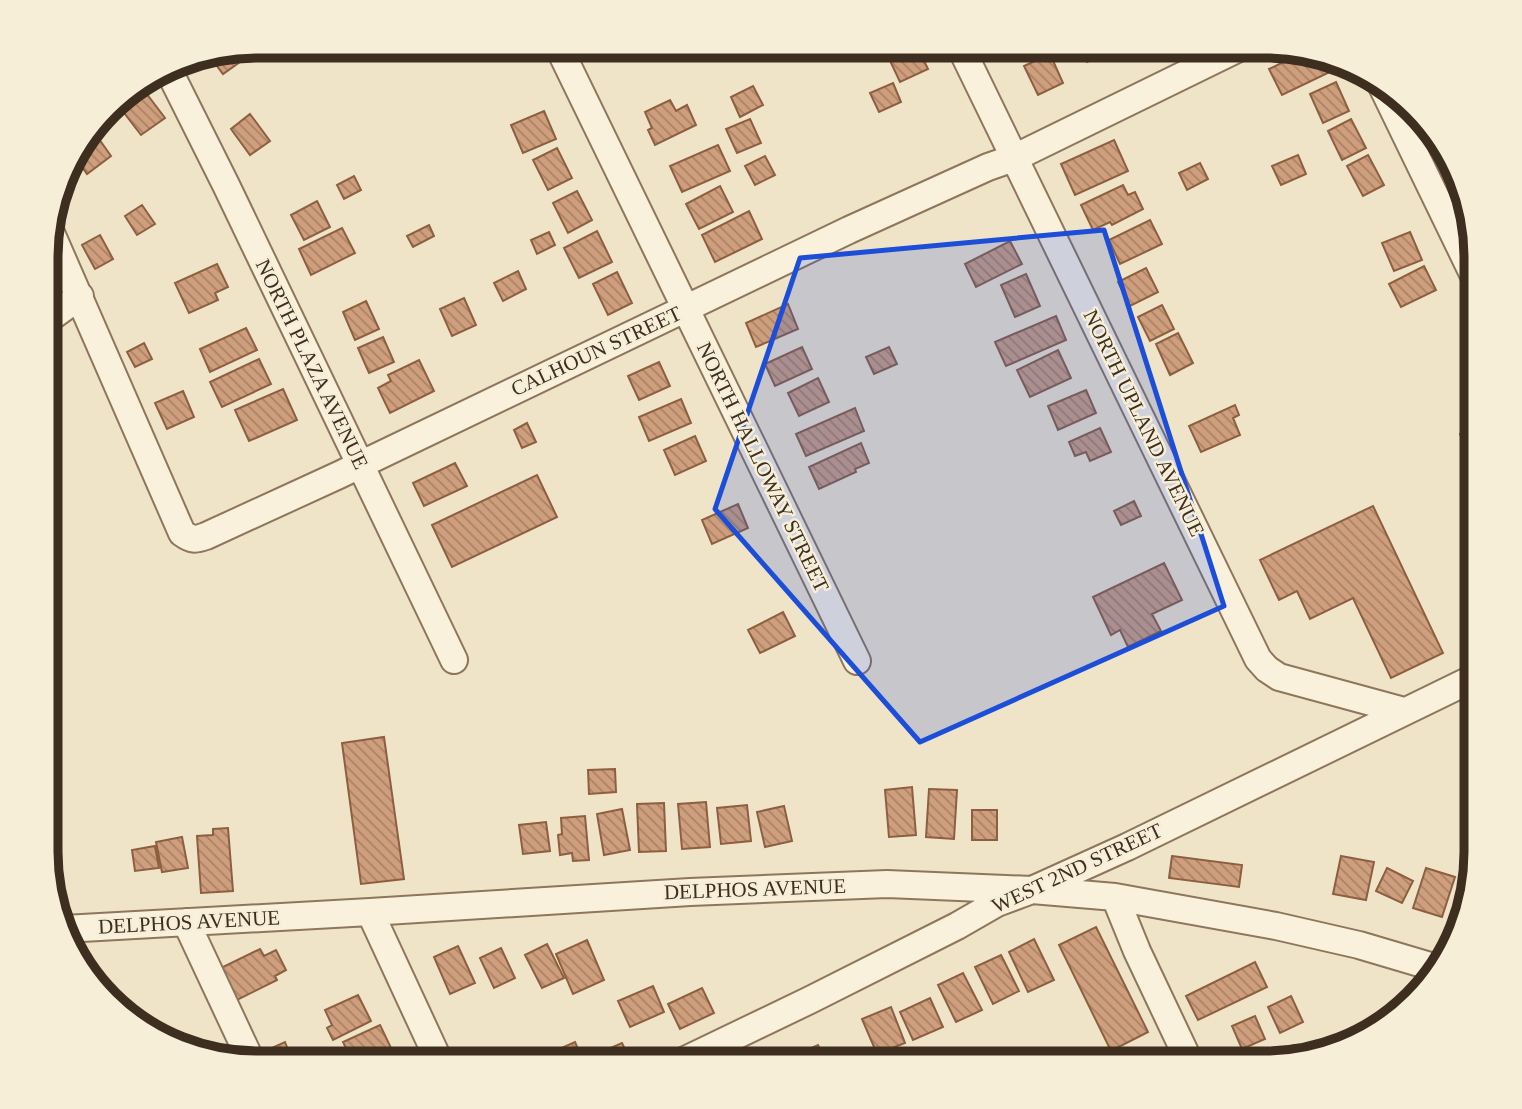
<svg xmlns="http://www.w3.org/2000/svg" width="1522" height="1109" viewBox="0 0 1522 1109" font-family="Georgia,serif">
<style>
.building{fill:url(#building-back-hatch);stroke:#8d5f41;stroke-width:2}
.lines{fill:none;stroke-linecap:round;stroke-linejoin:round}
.minor-casing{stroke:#8d765c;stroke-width:30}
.minor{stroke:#faf1dc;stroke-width:26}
.marked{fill:#1d4ed8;fill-opacity:0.2;stroke:#1d4ed8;stroke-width:5;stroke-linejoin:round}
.labels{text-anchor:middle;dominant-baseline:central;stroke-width:5;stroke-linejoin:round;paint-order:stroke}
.street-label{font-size:21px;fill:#3d2e20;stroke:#f7eed8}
.rim{fill:none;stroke:#3d2e20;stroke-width:9}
</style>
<defs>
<pattern id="building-back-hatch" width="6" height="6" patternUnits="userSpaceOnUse" patternTransform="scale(1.75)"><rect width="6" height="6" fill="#cf9f7d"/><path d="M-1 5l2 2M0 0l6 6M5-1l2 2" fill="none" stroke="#a98266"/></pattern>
</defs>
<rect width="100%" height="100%" fill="#f0e4c8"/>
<path class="building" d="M894,46h23l11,23 -28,13 -15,-32z
M1079,46h26l3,6 -21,10z
M241,48l6,9 -24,17 -15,-20z
M1304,52l26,6 6,11 -54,26 -13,-26z
M1050,54l13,29 -25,12 -14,-29z
M1336,82l13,29 -26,12 -13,-29z
M893,83l8,19 -22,10 -9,-19z
M140,85l25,33 -24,17 -26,-34z
M753,86l10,19 -23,12 -9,-20z
M670,100l6,11 11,-6 9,20 -41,20 -7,-15 4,-2 -7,-16z
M544,111l12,28 -33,14 -12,-28z
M250,114l20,27 -20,14 -19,-26z
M750,119l11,24 -24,10 -11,-24z
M1351,119l15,29 -24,12 -14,-29z
M92,129l19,27 -24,18 -14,-20z
M1114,140l14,31 -53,24 -14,-31z
M718,145l12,26 -48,21 -12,-26z
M557,148l15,30 -24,12 -15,-30z
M1298,155l8,19 -25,11 -9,-19z
M1368,155l16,30 -21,11 -16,-30z
M765,156l10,19 -20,10 -10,-19z
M70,162l9,12 -17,13z
M1200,163l8,16 -21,11 -8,-17z
M354,176l7,14 -17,9 -7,-14z
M1123,185l5,10 7,-3 8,17 -31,16 -2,-3 -17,8 -12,-25z
M720,186l13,26 -34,17 -13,-25z
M577,191l15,29 -24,13 -15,-30z
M317,201l13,26 -26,13 -13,-25z
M142,205l13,19 -18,11 -12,-19z
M749,211l13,28 -47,23 -13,-27z
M1150,220l12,24 -42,20 -11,-24z
M429,225l5,11 -21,11 -6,-11z
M342,228l13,25 -44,22 -12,-26z
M597,231l15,31 -33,16 -15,-30z
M549,232l6,13 -18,9 -6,-14z
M1410,232l12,28 -28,11 -12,-28z
M100,235l13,24 -18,10 -13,-24z
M1010,241l12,23 -46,23 -11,-23z
M217,264l11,23 -13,6 3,7 -29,13 -14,-30z
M1424,266l12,24 -35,17 -12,-23z
M1146,268l12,24 -28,14 -12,-24z
M518,271l8,18 -23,12 -9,-18z
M617,272l15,31 -24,12 -15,-31z
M1026,274l14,32 -25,11 -14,-32z
M464,298l12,27 -24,11 -12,-27z
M366,301l13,28 -24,11 -12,-28z
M788,304l10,25 -42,18 -10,-24z
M1162,305l12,24 -24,12 -12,-24z
M1056,316l10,24 -60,26 -11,-24z
M246,328l11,22 -47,22 -10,-23z
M1178,333l15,30 -23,12 -14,-31z
M383,337l11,25 -25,11 -11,-25z
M144,343l8,16 -17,8 -8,-15z
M802,347l10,22 -37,17 -10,-22z
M889,347l8,17 -23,10 -8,-17z
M1058,350l13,28 -41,19 -13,-27z
M259,359l12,25 -49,23 -12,-25z
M419,360l15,31 -44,22 -12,-25 13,-7 -3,-6z
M659,362l11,24 -31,14 -11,-24z
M818,378l11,24 -30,14 -11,-23z
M283,389l14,31 -48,21 -14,-31z
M1086,390l10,23 -38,17 -10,-24z
M183,391l11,26 -27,12 -12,-26z
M681,399l10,24 -42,18 -10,-24z
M1235,405l4,10 -6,3 7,17 -39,17 -12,-26z
M855,408l9,23 -58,25 -10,-22z
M527,423l9,19 -14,6 -8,-18z
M1476,427v23l-3,-7 -8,3 -5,-12z
M1100,428l11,24 -21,9 -4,-9 -11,4 -6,-14z
M695,436l11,25 -31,14 -11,-25z
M861,443l8,20 -14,6 1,3 -37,17 -10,-22z
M455,463l12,23 -43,20 -11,-23z
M537,475l20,42 -105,50 -20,-42z
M1134,501l7,15 -20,9 -7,-14z
M738,504l10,24 -36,16 -10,-24z
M1373,506l70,147 -52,25 -38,-80 -43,21 -13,-28 -18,9 -19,-40z
M1164,563l18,37 -30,14 9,17 -33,16 -8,-17 -9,5 -18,-38z
M783,612l12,24 -35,17 -12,-23z
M384,737l20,142 -43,5 -19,-141z
M615,769l1,23 -27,2 -1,-24z
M912,787l4,48 -27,2 -4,-47z
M929,789l28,1 -3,49 -28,-2z
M706,802l4,45 -28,2 -4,-45z
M664,803l2,48 -27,1 -2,-48z
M47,805l6,90h-1l-5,-15z
M747,805l4,36 -30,3 -4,-36z
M784,806l8,35 -27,6 -8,-35z
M622,809l8,41 -26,5 -7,-41z
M972,810h25v30h-25z
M585,816l4,44 -16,1 -1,-8 -12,2 -2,-20 4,-1 -1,-16z
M546,822l4,29 -27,3 -4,-29z
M228,828l5,63 -32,2 -4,-57 16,-1v-6z
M182,837l6,31 -26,4 -6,-30z
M155,846l4,22 -24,3 -3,-21z
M1172,856l70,9 -3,22 -70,-9z
M1341,856l33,6 -8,38 -33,-6z
M1387,868l26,13 -11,22 -26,-12z
M1426,868l29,9 -13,40 -29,-9z
M1468,877l5,2 -7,38 -11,-4z
M1096,927l52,105 -37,19 -52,-106z
M1034,939l20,41 -26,12 -19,-40z
M587,940l17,40 -31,14 -17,-40z
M547,944l17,34 -22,10 -17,-33z
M458,946l17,37 -25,11 -16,-37z
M501,948l14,30 -21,10 -14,-30z
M260,949l4,7 12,-6 10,20 -11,6 2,4 -42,21 -16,-32z
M1001,955l18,36 -26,13 -18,-37z
M1255,962l12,25 -69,33 -12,-24z
M963,973l19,37 -26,12 -18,-37z
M653,986l11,26 -34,15 -12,-26z
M702,988l12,25 -34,16 -12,-25z
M358,995l13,26 -38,19 -6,-12 5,-3 -7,-15z
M1291,996l12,26 -23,11 -12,-26z
M930,998l13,29 -30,13 -13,-28z
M891,1007l14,36 -28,11 -15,-35z
M1255,1016l10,23 -23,10 -10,-23z
M380,1025l12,25 -27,13h-12l-10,-21z
M285,1042l8,20 -3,1h-19l-6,-12z
M575,1042l9,21h-19l-6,-14z
M622,1043l9,19 -25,1 -5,-11z
M818,1045l8,18h-30l-3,-7z
M1294,1045l5,11 -33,7h-9z"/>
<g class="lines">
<g class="minor-casing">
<path id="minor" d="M558,46l299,615
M960,46l298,613 9,10 12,8 125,34
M168,69l58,116 228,475
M1379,80l97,200
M48,226l134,307c10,7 13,7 24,3l133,-61 510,-245 139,-63 26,-9 229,-112
M47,320l33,-24
M1115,897l22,54 53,112
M370,912l70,151
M186,922l66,141
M64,929l306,-17 320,-20 197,-8 145,6 83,7 161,29 83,19 81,24
M679,1063l131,-63 147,-74 40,-23 35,-13 95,-43 349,-170"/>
</g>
<use href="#minor" class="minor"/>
</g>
<path class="marked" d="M1104,230l120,376 -304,136 -205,-233 85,-251z"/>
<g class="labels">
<g class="street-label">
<text transform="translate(596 351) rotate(-25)">CALHOUN STREET</text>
<text transform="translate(312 364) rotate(64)">NORTH PLAZA AVENUE</text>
<text transform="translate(1144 423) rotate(64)">NORTH UPLAND AVENUE</text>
<text transform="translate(763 467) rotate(64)">NORTH HALLOWAY STREET</text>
<text transform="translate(1077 868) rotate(-25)">WEST 2ND STREET</text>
<text transform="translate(755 889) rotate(-2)">DELPHOS AVENUE</text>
<text transform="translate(189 922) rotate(-3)">DELPHOS AVENUE</text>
</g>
</g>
<path d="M0 0H1522V1109H0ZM257 58H1265A199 199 0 0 1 1464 257V852A199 199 0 0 1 1265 1051H257A199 199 0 0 1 58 852V257A199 199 0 0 1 257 58Z" fill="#f7eed8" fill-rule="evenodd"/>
<path class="rim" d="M257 58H1265A199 199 0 0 1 1464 257V852A199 199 0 0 1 1265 1051H257A199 199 0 0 1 58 852V257A199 199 0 0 1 257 58Z"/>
</svg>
